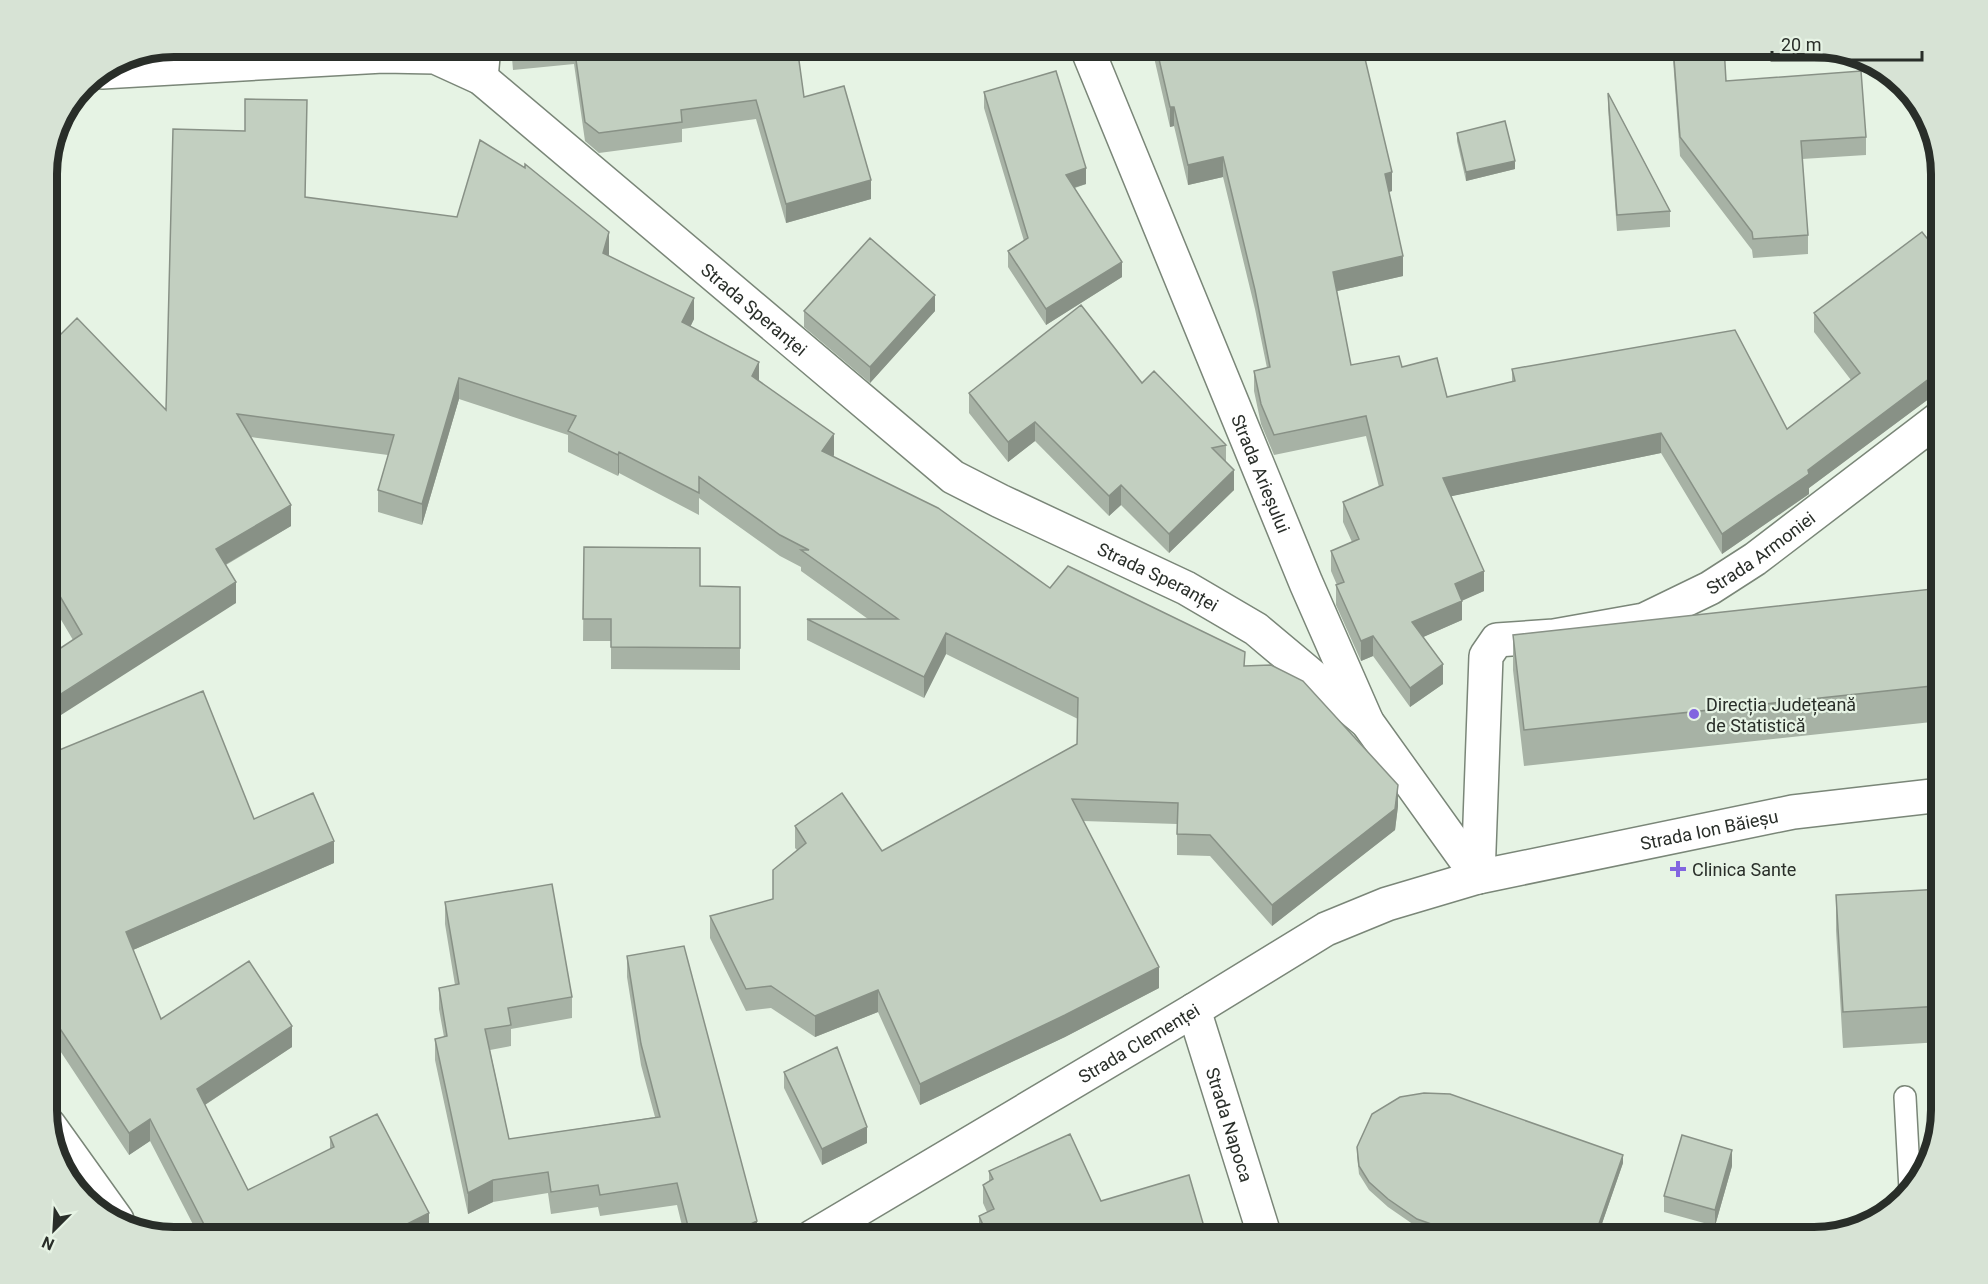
<svg xmlns="http://www.w3.org/2000/svg" width="1988" height="1284" viewBox="0 0 1988 1284" font-family="Roboto,sans-serif">
<style>
.lines{fill:none;stroke-linecap:round;stroke-linejoin:round}
.lane-casing{stroke:#7a8678;stroke-width:24}
.street-casing{stroke:#7a8678;stroke-width:36}
.secondary-casing{stroke:#7a8678;stroke-width:36}
.primary-casing{stroke:#7a8678;stroke-width:36}
.lane{stroke:#fff;stroke-width:21}
.street{stroke:#fff;stroke-width:33}
.secondary{stroke:#fff;stroke-width:33}
.primary{stroke:#fff;stroke-width:33}
.wall{fill:#a7b2a5}
.shaded-wall{fill:#889186}
.building{fill:#c2cfc0;stroke:#889186;stroke-width:1.5}
.poi-dot{fill:#8265e0;stroke:#e6f3e4;stroke-width:2}
.labels{text-anchor:middle;dominant-baseline:central;stroke-width:4.5;stroke-linejoin:round;paint-order:stroke}
.street-label{font-size:18px;fill:#292e29;stroke:#e6f3e4}
.poi-label{font-size:18px;fill:#292e29;stroke:#e6f3e4;text-anchor:start}
.rim{fill:none;stroke:#292e29;stroke-width:8}
</style>
<rect width="100%" height="100%" fill="#e6f3e4"/>
<g class="lines">
<g class="lane-casing">
<path id="lane" d="M1905,1097l5,93"/>
</g>
<g class="street-casing">
<g id="street">
<path id="s1" d="M1086,46l220,537 61,139 111,155"/>
<path id="s2" d="M102,72l281,-16 52,1 46,21 472,399 47,24 186,87 70,41 111,93"/>
<path d="M481,78l3,-32"/>
<path id="s3" d="M1478,877l8,-221 11,-16 57,-4 90,-16 66,-32 45,-29 186,-142"/>
<path id="s4" d="M1194,1010l71,227"/>
</g>
</g>
<g class="secondary-casing">
<g id="secondary">
<path id="s5" d="M812,1237l382,-227 132,-81 61,-25 91,-27 315,-65 148,-17"/>
</g>
</g>
<g class="primary-casing">
<path id="primary" d="M49,1125l68,95"/>
</g>
<use href="#lane" class="lane"/>
<use href="#street" class="street"/>
<use href="#secondary" class="secondary"/>
<use href="#primary" class="primary"/>
</g>
<path class="wall" d="M511,46h286l7,51 67,102 -85,24 -30,-104 -74,10v13l-83,11 -14,-12 -11,-77 -61,6z
M1146,46h255l-37,9 28,136 -3,1 14,84 -66,15 14,74 51,2 45,30 65,-15v-13l275,60 64,-49 -37,-48v-19l121,-65 6,-33v154l-3,3v20l-129,96v6l-87,60 -61,-101 -210,43 33,95 -22,9v20l-39,17 20,47 -33,23 -37,-51 -12,5 -25,-56v-20h1l-6,-14v-20l21,-9 -9,-20v-20l36,-15 -13,-51 -92,19 -13,-31 -7,-33v-20l13,-3 -12,-59 -32,-132 -35,8 -14,-59 -4,1 -17,-74 -6,1z
M1672,46h52l2,35 140,56v18l-64,4 6,76v19l-55,4 -1,-8 -72,-94z
M984,92l102,92 -11,4 47,89 -76,48 -38,-58v-16l16,-10 -40,-133z
M1608,93l62,118v16l-53,4 -9,-123z
M245,131l61,66 303,57v2l85,63 -4,8 69,54 75,74 -1,2 217,131 195,78 153,140 -3,24 -123,96 -62,-70 -33,-1v-31l-94,-3 76,167 -94,49 -145,68 -42,-93 -63,25 -44,-29 -25,3 -36,-73v-22l63,-17 24,-49 -2,-2v-22l87,25 195,-107 1,-25 -132,-65 -22,44 -117,-58v-21h61l-67,-48v-4l-21,-11 -81,-58v17l-80,-42 -1,3 -50,-24v-17l-109,-36 -37,126 -44,-13v-22l10,-35 -137,-18 40,89 -65,39 10,38 -163,37 -26,-44v-248l119,62z
M1457,133l58,36 -49,12 -9,-40z
M804,311h131l-65,72 -66,-56z
M1142,383l84,62v18l8,27 -65,63 -48,-48 -12,11 -74,-75 -27,21 -39,-49v-20z
M584,547l116,39 40,1v83l-129,-1v-28h-28z
M1941,588v133l-417,45 -11,-96v-35z
M47,755l207,64 80,44 -201,87 28,69 131,28 -87,58 43,85 82,-41v-12l99,97 -7,4h-222l-50,-97 -21,14 -82,-124z
M1941,889v153l-98,6 -7,-118v-35z
M445,902l127,95v21l-61,11v17l-21,4 19,89 146,-22 -14,-52 -14,-88v-21l130,282h-72l-8,-33 -77,11 -2,-9 -47,7 -3,-21 -55,9 -25,12 -33,-154v-21l9,-2 -5,-28v-21l16,-3 -10,-61z
M784,1072l83,71 -45,22 -38,-77z
M1357,1147l266,16 -26,75h-149l-31,-11 -29,-20 -19,-17 -10,-16 -2,-18z
M1732,1166l-17,60 -51,-14v-16z
M989,1171l112,30 106,36 10,1h-236l-2,-5v-17l8,-4 -4,-9v-18l6,-4z"/>
<path class="shaded-wall" d="M1359,46h42l-42,10z
M1170,107h4v19l-4,1z
M1223,157v20l-35,8v-20z
M1515,161v8l-49,12v-9z
M1086,168v16l-20,6v-15z
M1392,172v19l-7,2v-19z
M871,180v19l-85,24v-19z
M609,232v22l-6,21v-22z
M1403,256v20l-70,16v-20z
M1122,262v15l-76,48v-16z
M935,295v16l-65,72v-16z
M694,298v21l-12,25v-22z
M1941,350v19l-3,3v20l-129,96v6l-87,60v-20l86,-64 121,-110z
M759,362v22l-7,-8z
M459,378v21l-37,126v-21z
M1035,422v19l-27,21v-20z
M1661,433v20l-218,45v-20z
M834,434v21l-12,17v-21z
M619,452v21l-1,3v-21z
M1234,470v20l-65,63v-19z
M1121,485v20l-12,11v-20z
M291,505v21l-75,44v-21z
M1484,571v20l-29,13v-20z
M236,582v21l-189,121v-21z
M1462,601v19l-50,22v-20z
M946,633v21l-22,44v-21z
M1373,636v20l-12,5v-20z
M1443,664v20l-33,23v-19z
M1398,785v21l-3,24 -123,96v-21z
M334,841v22l-208,90v-21z
M1159,967v21l-94,49 -145,68v-21z
M878,990v22l-63,25v-21z
M292,1026v21l-95,63v-21z
M150,1119v22l-21,14v-22z
M867,1127v16l-45,22v-16z
M1732,1150v16l-17,60v-16z
M1623,1155v8l-26,75h-3z
M493,1180v22l-25,12v-21z
M429,1213v21l-7,4h-33v-5z
M757,1221v17h-35z"/>
<path class="building" d="M513,46h40l-40,4z
M574,46h223l7,51 40,-11 27,94 -85,24 -30,-104 -75,10 1,12 -83,11 -14,-11z
M1156,46h206l30,126 -7,2 18,82 -70,16 18,93 48,-9 3,11 35,-9 10,39 68,-16 -3,-12 223,-39 52,99 73,-56 -46,-60 108,-81 13,16 6,-33v135l-12,10 9,12 -130,98 1,4 -87,60 -61,-101 -218,45 41,93 -29,13 7,17 -50,21 31,42 -33,24 -37,-52 -12,5 -25,-56 8,-3 -13,-31 28,-12 -16,-37 40,-17 -17,-69 -92,19 -13,-31 -7,-33 16,-4 -15,-77 -32,-133 -35,8 -14,-58h-4z
M1673,46h51l2,35 135,-10 5,66 -65,4 7,94 -55,4 -1,-7 -72,-95z
M1056,71l30,97 -20,7 56,87 -76,47 -38,-58 20,-13 -44,-146z
M1608,93l62,118 -53,4z
M245,99l62,1 -2,97 152,20 23,-77 45,28v-4l84,68 -6,21 91,45 -12,24 77,40 -7,14 82,58 -12,17 116,57 112,80 18,-22 177,86 -1,14 27,-1 32,16 95,104 -3,24 -123,96 -62,-70 -33,-1 1,-31 -106,-4 87,168 -94,48 -145,69 -42,-94 -63,26 -44,-30 -25,3 -36,-73 63,-17v-29l33,-27 -11,-17 47,-33 40,58 195,-107 1,-46 -132,-65 -22,44 -117,-58h91l-97,-69h8l-29,-15 -81,-58v16l-80,-41 -1,3 -50,-24 8,-15 -117,-38 -37,126 -44,-14 16,-55 -157,-21 54,91 -75,44 20,33 -189,121v-46l35,-23 -35,-60v-226l30,-30 89,92 7,-281 72,2z
M1505,121l10,40 -49,11 -9,-39z
M870,238l65,57 -65,72 -66,-56z
M1081,305l61,78 12,-12 72,74 -14,3 22,22 -65,64 -48,-49 -12,11 -74,-74 -27,20 -39,-49z
M584,547l116,1v38l40,1v61l-129,-1v-28h-28z
M1941,588v97l-417,45 -11,-95z
M203,691l51,128 59,-26 21,48 -208,91 35,87 88,-58 43,65 -95,63 51,101 86,-43 -4,-10 47,-23 52,99 -40,20 2,4 -2,1h-178l-61,-119 -21,14 -82,-124v-254z
M552,884l20,113 -64,11 3,17 -26,4 24,110 151,-22 -19,-73 -14,-88 57,-10 73,275 -35,17h-31l-14,-55 -77,12 -2,-10 -47,7 -3,-20 -55,8 -25,13 -33,-154 12,-3 -8,-48 20,-4 -14,-82z
M1941,889v117l-98,6 -7,-117z
M837,1047l30,80 -45,22 -38,-77z
M1424,1093l26,1 173,61 -29,83h-123l-54,-19 -29,-20 -19,-17 -10,-16 -2,-19 15,-33 28,-17z
M1070,1134l31,67 88,-26 18,62 9,-3 1,4h-228l-10,-22 15,-7 -11,-24 10,-6 -4,-8z
M1682,1135l50,15 -17,60 -51,-14z
M905,1227l4,11h-24z"/>
<g class="poi-dot">
<circle cx="1694" cy="714" r="6"/>
<path d="M1675 860h6v6h6v6h-6v6h-6v-6h-6v-6h6z"/>
</g>
<g class="labels">
<g class="street-label">
<text stroke="none"><textPath href="#s2" startOffset="742">Strada Speranței</textPath></text>
<text stroke="none"><textPath href="#s1" startOffset="462">Strada Arieșului</textPath></text>
<text stroke="none"><textPath href="#s3" startOffset="524">Strada Armoniei</textPath></text>
<text stroke="none"><textPath href="#s2" startOffset="1230">Strada Speranței</textPath></text>
<text stroke="none"><textPath href="#s5" startOffset="996">Strada Ion Băieșu</textPath></text>
<text stroke="none"><textPath href="#s5" startOffset="380">Strada Clemenței</textPath></text>
<text stroke="none"><textPath href="#s4" startOffset="120">Strada Napoca</textPath></text>
</g>
<g class="poi-label">
<text x="1706" y="704">Direcția Județeană<tspan x="1706" dy="21">de Statistică</tspan></text>
<text x="1692" y="869">Clinica Sante</text>
</g>
</g>
<path d="M0 0H1988V1284H0ZM174 57H1814A117 117 0 0 1 1931 174V1110A117 117 0 0 1 1814 1227H174A117 117 0 0 1 57 1110V174A117 117 0 0 1 174 57Z" fill="#d7e3d5" fill-rule="evenodd"/>
<path class="rim" d="M174 57H1814A117 117 0 0 1 1931 174V1110A117 117 0 0 1 1814 1227H174A117 117 0 0 1 57 1110V174A117 117 0 0 1 174 57Z"/>
<g transform="translate(54 1230) rotate(204)" stroke="#e6f3e4" stroke-width="4.5" paint-order="stroke">
<path d="M0-4.5L10 22L0 15L-10 22Z" fill="#292e29"/>
<text y="-9" font-size="16" font-weight="bold" text-anchor="middle" fill="#292e29">N</text>
</g>
<path d="M1772 51v9h150v-9" fill="none" stroke="#292e29" stroke-width="3"/>
<text x="1781" y="51" font-size="18" fill="#292e29" stroke="#e6f3e4" stroke-width="4.5" paint-order="stroke">20 m</text>
</svg>
